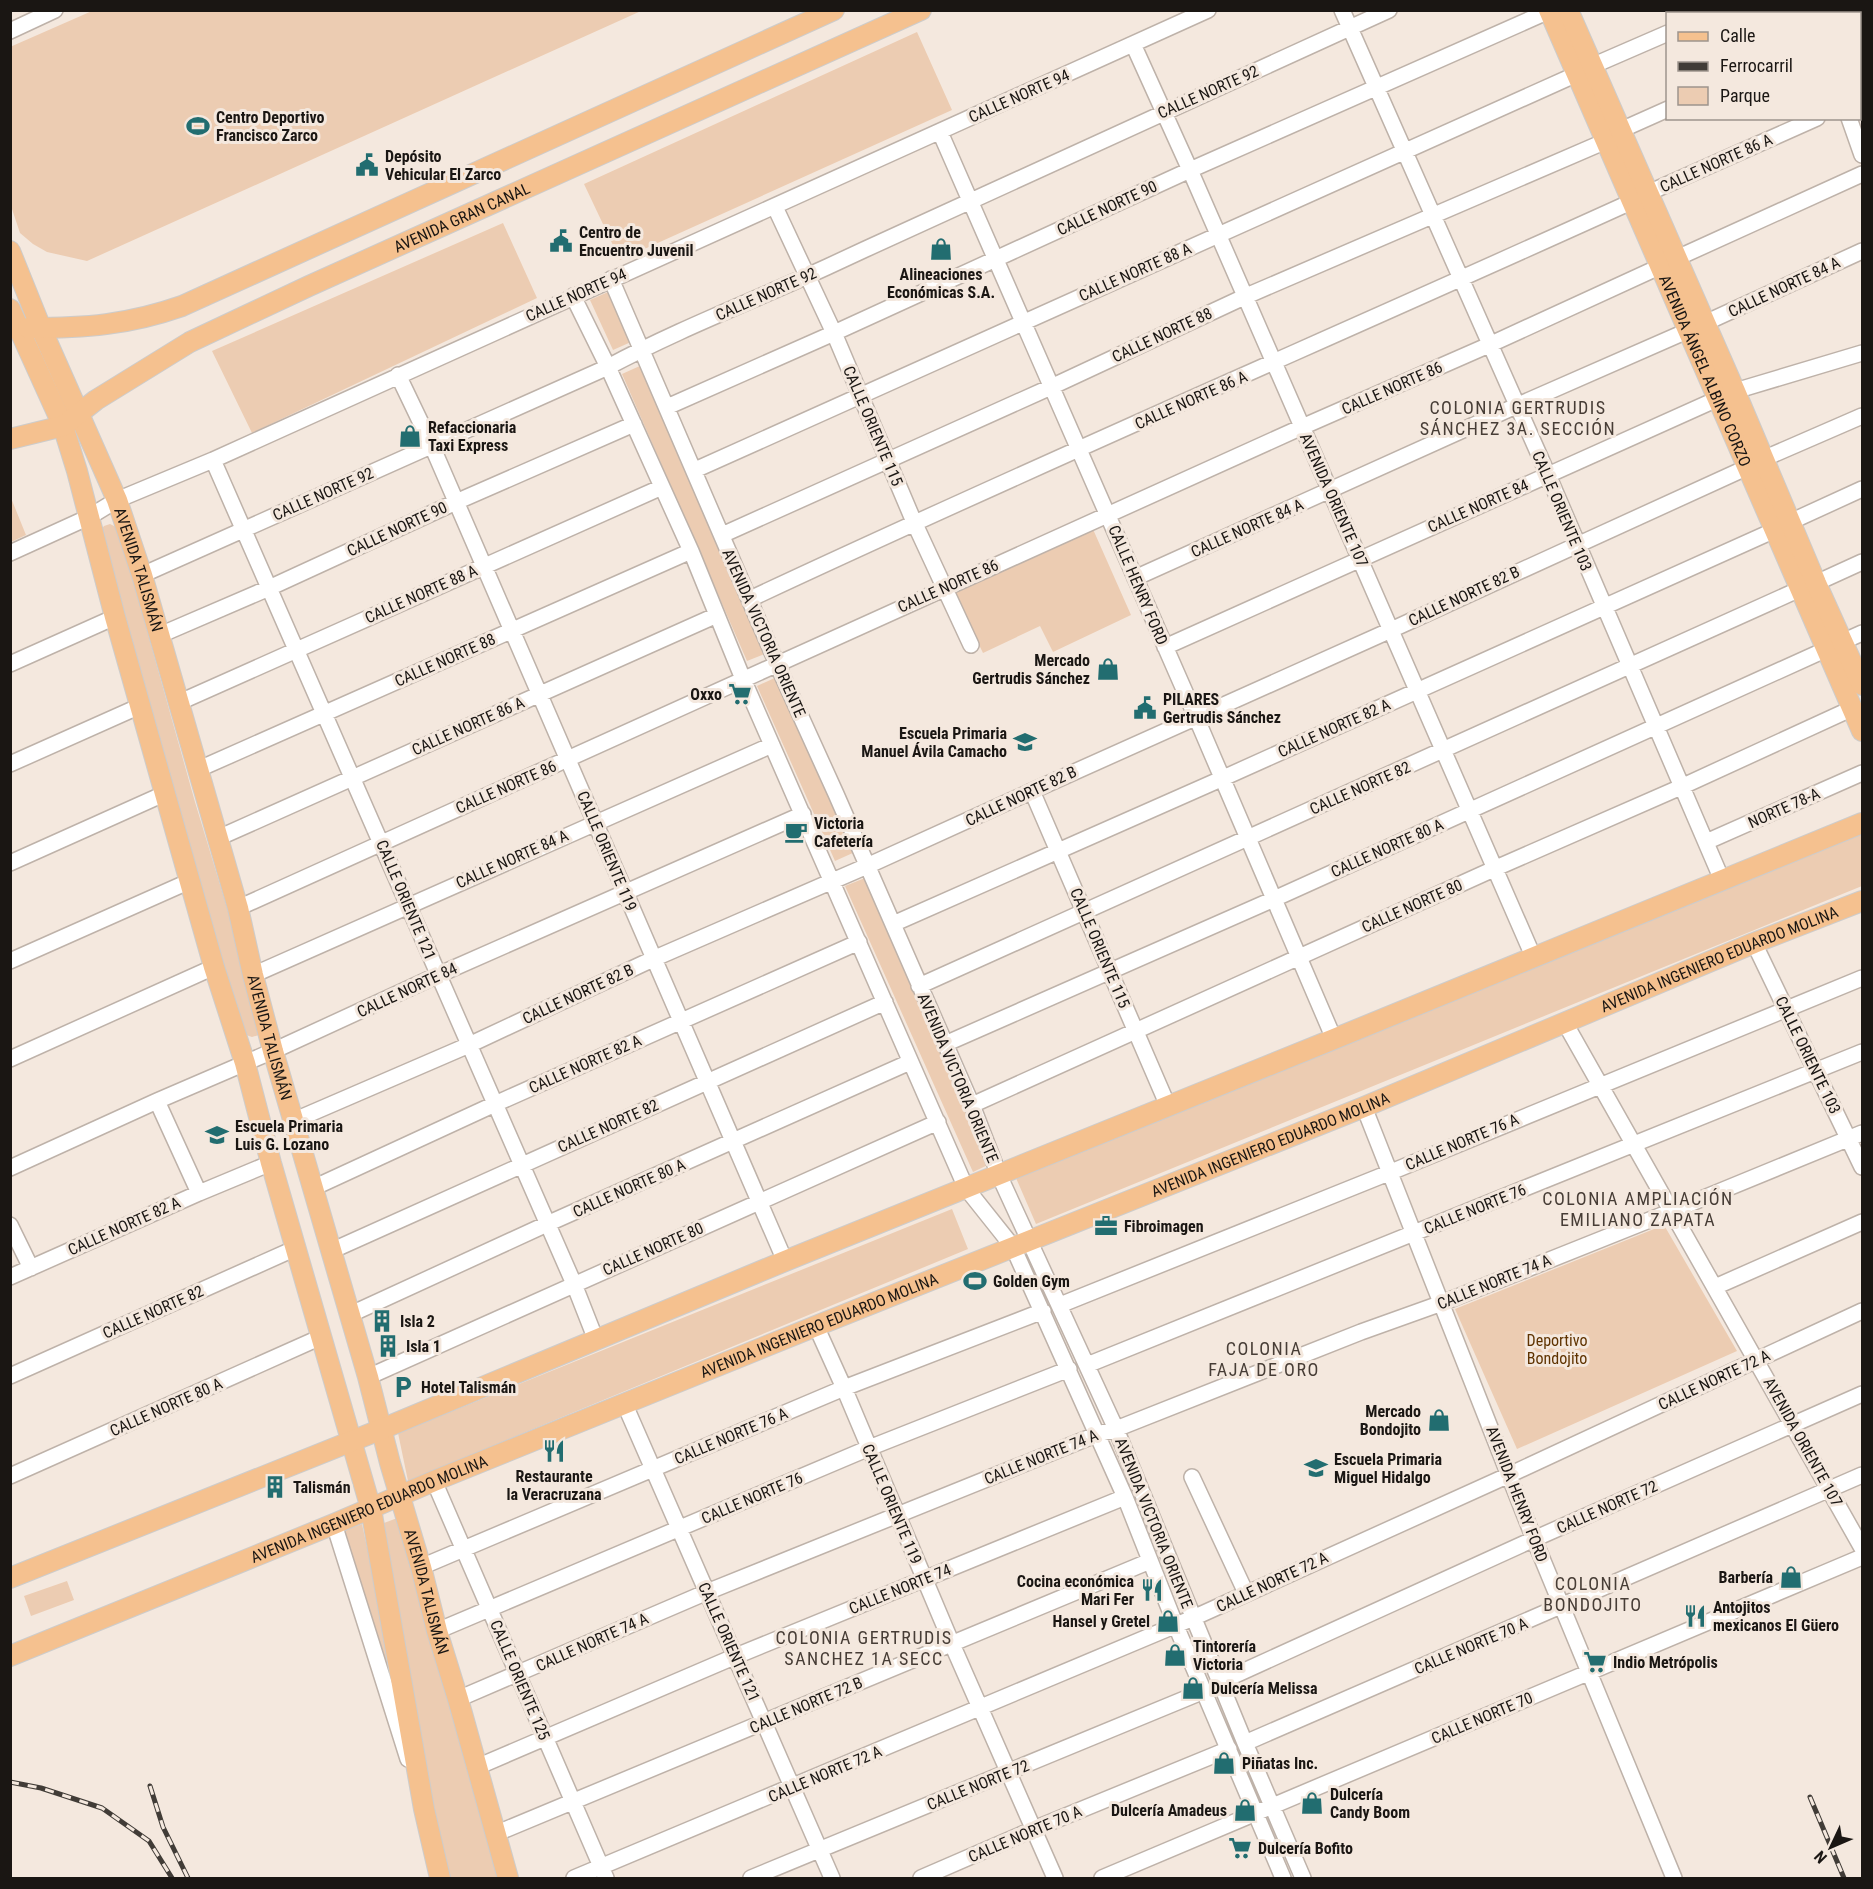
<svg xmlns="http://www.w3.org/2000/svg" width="1873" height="1889" viewBox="0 0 1873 1889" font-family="'Roboto Condensed',sans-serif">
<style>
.green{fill:#ecccb2}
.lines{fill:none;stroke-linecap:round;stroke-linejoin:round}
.minor-casing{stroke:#beb2a9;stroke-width:18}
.major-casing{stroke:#cdcccb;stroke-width:22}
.minor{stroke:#fff;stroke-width:15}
.major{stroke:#f5c18f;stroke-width:20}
.rail-casing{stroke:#413c37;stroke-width:5}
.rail{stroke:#f4e8de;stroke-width:3;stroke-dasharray:9;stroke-linecap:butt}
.labels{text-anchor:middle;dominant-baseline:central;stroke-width:6;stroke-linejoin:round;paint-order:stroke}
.street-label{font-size:16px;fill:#1a1613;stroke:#f4e8de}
.poi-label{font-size:16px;font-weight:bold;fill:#1a1613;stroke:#f4e8de;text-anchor:start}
.park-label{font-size:16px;fill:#5f3301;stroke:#f4e8de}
.neighbourhood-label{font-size:18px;letter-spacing:1.5px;fill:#473d36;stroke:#f4e8de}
</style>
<rect width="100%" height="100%" fill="#f4e8de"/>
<path class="green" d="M92,11v-1l549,1 -554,250 -40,-9 -14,-8 -13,-11 -9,-27 -1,-159z
M917,32l35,78 -332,150 -36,-76z
M503,223l34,75 -285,135 -40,-82z
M608,292l23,50 -18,8 -23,-50z
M642,365l125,288 -20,8 -125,-287z
M11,498l15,37 -15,7h-1z
M110,524l8,4 14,41 9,40 54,193 63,208 1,25 -7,2 -6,-2c-53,-164 -96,-330 -144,-496l-2,-8 4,-5z
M1092,527l39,88 -78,37 -13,-26 -57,27 -30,-62z
M777,677l78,175 -20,9 -78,-175z
M1862,832v54l-826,338 -20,-46z
M865,878l127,285 -19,9 -128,-286z
M952,1209l16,40 -560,232 -10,-48z
M1664,1225l73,126 -220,98 -62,-140z
M400,1517l101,361h-52l-13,-51 -52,-304z
M362,1524l14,65 13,84 -3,9 -45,-150z
M67,1581l7,19 -43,16 -7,-20z"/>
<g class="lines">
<g class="minor-casing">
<path id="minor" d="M1342,10l206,465 174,405
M1806,10l2,4
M1711,14l7,-4
M10,31l45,-21
M1133,44l57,126 343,786
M1592,66l76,-33
M1849,118l13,37
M1621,130l47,-21
M940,132l256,585 138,322
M1648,193l169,-75
M775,207l59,126 80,189 57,123
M1677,258l185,-84
M611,279l166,385 59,130 136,311 27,70 117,254 129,314 58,135
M573,296l35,71 83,184 52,128 223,509 47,59 112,250 51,129 107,252
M1705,323l157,-72
M398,375l34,71 353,815
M667,407l167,-74 356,-163 359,-159
M1763,459l99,-43
M213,460l361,824 22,56
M695,470l882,-396
M1790,522l72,-33
M722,535l329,-148 193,-90 362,-156
M10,553l79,-36 28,-17 96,-40 995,-450
M142,575l466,-208c71,-38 147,-67 219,-100 187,-87 375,-172 562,-257
M1135,578l381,-172 171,-75
M1816,583l46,-21
M750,599c292,-137 588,-264 881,-397
M160,635l109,-47 187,-86 178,-78
M1842,642l20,-9
M1165,647l570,-256 127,-38
M10,664l105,-47
M180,702l482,-215
M10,764l130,-58
M199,769l492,-218
M1032,791l136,315
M218,838l499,-223
M1706,842l156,-69
M10,863l156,-70
M238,908l1064,-481 187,-82 170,-78
M893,924l328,-145 554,-249
M1754,943l108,224
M10,961l180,-80
M253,975l519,-230
M919,986l881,-397
M1565,1023l297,525
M945,1044l329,-145 553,-250
M10,1059l204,-92
M157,1101l42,92
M972,1105l524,-237 185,-81 172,-79
M1364,1107l170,432 140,339
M293,1121l176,-76 184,-86 214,-93 165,-75 359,-161 357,-163
M10,1168l147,-67 116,-50 165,-76 365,-161
M313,1188l182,-84 364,-162
M10,1225l21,43
M331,1251l554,-249
M10,1277l189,-84 72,-30
M1715,1287l147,-65
M1060,1305l331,-133 471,-194
M349,1315l198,-91 363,-162
M816,1326l28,62 108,256 103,234
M1087,1365l775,-313
M10,1376l286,-128
M368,1377l570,-255
M625,1405l207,473
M10,1476l311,-139
M1192,1477l54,116
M434,1481l172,397
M334,1524l74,235
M421,1567l423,-179 199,-77
M437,1631l432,-183 200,-79
M1220,1682l314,-143 328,-145
M458,1699l249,-107 391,-158 18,-5 245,-97 81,-29 230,-92 190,-78
M1245,1743l617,-268
M477,1767l259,-111 389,-159
M495,1834l655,-273
M574,1878l619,-260 316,-143 353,-164
M751,1878l453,-187
M921,1878l113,-49 195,-80
M1102,1878l760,-321"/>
</g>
<g class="major-casing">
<g id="major">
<path id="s1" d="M1549,10l313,721"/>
<path d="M1568,10l167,381 81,192 46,102"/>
<path id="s2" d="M10,251l31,77 76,172 25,75 96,333 15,67 20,76 95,326 22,86 31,104 16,64 21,68 50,179"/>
<path d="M10,309l53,117 14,45 38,146 99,350 31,96 26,100 100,346 53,300 16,69"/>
<path d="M28,328c57,0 100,-3 154,-22l652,-296"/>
<path id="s3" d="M10,439l53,-13 33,-26 94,-58 119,-56 612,-276"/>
<path d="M10,1578l372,-149 403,-168 549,-222 528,-216"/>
<path id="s4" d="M10,1656l324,-132 100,-43 382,-155 548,-219 390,-164 108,-42"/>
</g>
</g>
<use href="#minor" class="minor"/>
<use href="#major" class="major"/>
<g class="rail-casing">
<path id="rail" d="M10,1782l31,6 61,20 47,33 23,37
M150,1786l13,41 25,51
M1810,1797l34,81"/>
</g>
<use href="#rail" class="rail"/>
</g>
<defs>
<g id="stadium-bare" transform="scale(1.8)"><path d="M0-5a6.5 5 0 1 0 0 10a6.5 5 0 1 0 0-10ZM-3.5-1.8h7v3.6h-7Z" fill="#226d70" stroke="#f4e8de" stroke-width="2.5" paint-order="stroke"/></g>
<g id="civic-bare" transform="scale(1.8)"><path d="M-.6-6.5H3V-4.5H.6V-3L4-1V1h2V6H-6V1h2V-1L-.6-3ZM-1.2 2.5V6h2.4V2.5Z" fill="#226d70" stroke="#f4e8de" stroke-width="2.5" paint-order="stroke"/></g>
<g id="shop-bare" transform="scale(1.8)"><path d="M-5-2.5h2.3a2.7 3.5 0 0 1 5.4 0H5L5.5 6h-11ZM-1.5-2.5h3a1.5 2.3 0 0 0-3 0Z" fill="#226d70" stroke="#f4e8de" stroke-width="2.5" paint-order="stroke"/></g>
<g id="supermarket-bare" transform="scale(1.8)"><path d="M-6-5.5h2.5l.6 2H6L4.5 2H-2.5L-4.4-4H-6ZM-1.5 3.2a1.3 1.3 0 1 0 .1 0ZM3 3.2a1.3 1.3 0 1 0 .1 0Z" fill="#226d70" stroke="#f4e8de" stroke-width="2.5" paint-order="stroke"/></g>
<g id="school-bare" transform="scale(1.8)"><path d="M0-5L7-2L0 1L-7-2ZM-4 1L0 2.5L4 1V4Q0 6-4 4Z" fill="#226d70" stroke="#f4e8de" stroke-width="2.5" paint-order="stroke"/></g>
<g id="cafe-bare" transform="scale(1.8)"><path d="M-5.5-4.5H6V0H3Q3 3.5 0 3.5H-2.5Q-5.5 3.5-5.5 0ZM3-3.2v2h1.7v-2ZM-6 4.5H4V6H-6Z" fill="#226d70" stroke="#f4e8de" stroke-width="2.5" paint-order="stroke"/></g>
<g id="office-bare" transform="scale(1.8)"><path d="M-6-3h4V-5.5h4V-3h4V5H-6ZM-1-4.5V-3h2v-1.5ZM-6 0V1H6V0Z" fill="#226d70" stroke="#f4e8de" stroke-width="2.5" paint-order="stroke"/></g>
<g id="building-bare" transform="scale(1.8)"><path d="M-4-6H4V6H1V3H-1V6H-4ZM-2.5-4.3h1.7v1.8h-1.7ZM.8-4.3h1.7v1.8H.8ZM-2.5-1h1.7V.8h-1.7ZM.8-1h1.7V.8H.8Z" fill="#226d70" stroke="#f4e8de" stroke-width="2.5" paint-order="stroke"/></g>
<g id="parking-bare" transform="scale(1.8)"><path d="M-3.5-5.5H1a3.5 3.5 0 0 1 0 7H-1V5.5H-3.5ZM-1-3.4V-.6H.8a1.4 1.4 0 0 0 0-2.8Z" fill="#226d70" stroke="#f4e8de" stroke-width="2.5" paint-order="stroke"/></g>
<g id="restaurant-bare" transform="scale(1.8)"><path d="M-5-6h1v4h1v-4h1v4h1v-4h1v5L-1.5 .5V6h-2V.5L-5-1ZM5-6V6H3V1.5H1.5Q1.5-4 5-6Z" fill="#226d70" stroke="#f4e8de" stroke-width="2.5" paint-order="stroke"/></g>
</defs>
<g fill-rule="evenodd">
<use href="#stadium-bare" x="198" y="126"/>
<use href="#civic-bare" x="367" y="165"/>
<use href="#civic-bare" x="561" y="241"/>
<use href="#shop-bare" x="941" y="249"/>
<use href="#shop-bare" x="410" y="436"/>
<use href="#shop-bare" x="1108" y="669"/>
<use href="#supermarket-bare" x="740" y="694"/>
<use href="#civic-bare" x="1145" y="708"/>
<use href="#school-bare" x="1025" y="742"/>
<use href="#cafe-bare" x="796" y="832"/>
<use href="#school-bare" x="217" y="1135"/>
<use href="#office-bare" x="1106" y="1226"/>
<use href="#stadium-bare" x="975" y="1281"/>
<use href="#building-bare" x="382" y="1321"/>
<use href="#building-bare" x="388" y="1346"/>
<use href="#parking-bare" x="403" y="1387"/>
<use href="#shop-bare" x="1439" y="1420"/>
<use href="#restaurant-bare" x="554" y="1451"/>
<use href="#school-bare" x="1316" y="1468"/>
<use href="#building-bare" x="275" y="1487"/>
<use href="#shop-bare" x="1791" y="1577"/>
<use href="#restaurant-bare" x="1152" y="1590"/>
<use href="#restaurant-bare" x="1695" y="1616"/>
<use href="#shop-bare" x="1168" y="1621"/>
<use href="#shop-bare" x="1175" y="1655"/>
<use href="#supermarket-bare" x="1595" y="1662"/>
<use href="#shop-bare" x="1193" y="1688"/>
<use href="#shop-bare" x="1224" y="1763"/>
<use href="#shop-bare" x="1312" y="1803"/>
<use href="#shop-bare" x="1245" y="1810"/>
<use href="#supermarket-bare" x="1240" y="1848"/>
</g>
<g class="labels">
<g class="street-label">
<text transform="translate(1208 92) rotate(-24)">CALLE NORTE 92</text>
<text transform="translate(1019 96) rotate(-24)">CALLE NORTE 94</text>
<text transform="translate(1716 163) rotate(-24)">CALLE NORTE 86 A</text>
<text transform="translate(1107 208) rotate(-25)">CALLE NORTE 90</text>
<text stroke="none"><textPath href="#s3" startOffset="506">AVENIDA GRAN CANAL</textPath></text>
<text transform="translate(1135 272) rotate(-24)">CALLE NORTE 88 A</text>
<text transform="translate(1784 287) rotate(-25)">CALLE NORTE 84 A</text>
<text transform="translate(766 294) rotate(-24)">CALLE NORTE 92</text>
<text transform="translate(576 295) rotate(-24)">CALLE NORTE 94</text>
<text transform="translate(1162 335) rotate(-25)">CALLE NORTE 88</text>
<text stroke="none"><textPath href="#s1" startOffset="393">AVENIDA ÁNGEL ALBINO CORZO</textPath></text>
<text transform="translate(1392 388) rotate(-24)">CALLE NORTE 86</text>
<text transform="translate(1191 400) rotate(-24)">CALLE NORTE 86 A</text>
<text transform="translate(873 426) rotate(67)">CALLE ORIENTE 115</text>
<text transform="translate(323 494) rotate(-24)">CALLE NORTE 92</text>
<text transform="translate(1334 500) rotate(66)">AVENIDA ORIENTE 107</text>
<text transform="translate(1478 506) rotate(-24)">CALLE NORTE 84</text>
<text transform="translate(1562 511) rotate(67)">CALLE ORIENTE 103</text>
<text transform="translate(1247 528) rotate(-24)">CALLE NORTE 84 A</text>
<text transform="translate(397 529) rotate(-25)">CALLE NORTE 90</text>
<text stroke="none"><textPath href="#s2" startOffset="344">AVENIDA TALISMÁN</textPath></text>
<text transform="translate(1138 585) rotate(67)">CALLE HENRY FORD</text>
<text transform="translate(948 586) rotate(-24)">CALLE NORTE 86</text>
<text transform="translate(421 594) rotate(-24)">CALLE NORTE 88 A</text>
<text transform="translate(1464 596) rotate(-25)">CALLE NORTE 82 B</text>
<text transform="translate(764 633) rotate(66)">AVENIDA VICTORIA ORIENTE</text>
<text transform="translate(445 660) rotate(-24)">CALLE NORTE 88</text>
<text transform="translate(468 726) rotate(-24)">CALLE NORTE 86 A</text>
<text transform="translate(1334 728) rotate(-24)">CALLE NORTE 82 A</text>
<text transform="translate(506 787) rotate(-24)">CALLE NORTE 86</text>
<text transform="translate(1360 788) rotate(-24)">CALLE NORTE 82</text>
<text transform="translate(1021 796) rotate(-25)">CALLE NORTE 82 B</text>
<text transform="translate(1784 808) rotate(-24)">NORTE 78-A</text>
<text transform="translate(1387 848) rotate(-24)">CALLE NORTE 80 A</text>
<text transform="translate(607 851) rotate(67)">CALLE ORIENTE 119</text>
<text transform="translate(512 859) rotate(-24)">CALLE NORTE 84 A</text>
<text transform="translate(406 900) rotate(67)">CALLE ORIENTE 121</text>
<text transform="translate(1412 906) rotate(-24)">CALLE NORTE 80</text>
<text transform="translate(1100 948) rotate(67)">CALLE ORIENTE 115</text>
<text stroke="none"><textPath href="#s4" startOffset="1846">AVENIDA INGENIERO EDUARDO MOLINA</textPath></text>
<text transform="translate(407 990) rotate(-25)">CALLE NORTE 84</text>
<text transform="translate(578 994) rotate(-25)">CALLE NORTE 82 B</text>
<text stroke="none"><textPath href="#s2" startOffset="830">AVENIDA TALISMÁN</textPath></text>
<text transform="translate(1808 1055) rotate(64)">CALLE ORIENTE 103</text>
<text transform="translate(585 1064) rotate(-24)">CALLE NORTE 82 A</text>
<text transform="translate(958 1078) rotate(67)">AVENIDA VICTORIA ORIENTE</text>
<text transform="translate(608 1126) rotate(-24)">CALLE NORTE 82</text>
<text transform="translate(1462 1142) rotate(-23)">CALLE NORTE 76 A</text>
<text stroke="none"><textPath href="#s4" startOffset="1360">AVENIDA INGENIERO EDUARDO MOLINA</textPath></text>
<text transform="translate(629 1188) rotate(-24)">CALLE NORTE 80 A</text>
<text transform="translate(1475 1209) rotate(-22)">CALLE NORTE 76</text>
<text transform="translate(124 1226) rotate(-24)">CALLE NORTE 82 A</text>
<text transform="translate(653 1249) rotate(-24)">CALLE NORTE 80</text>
<text transform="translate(1494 1282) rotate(-22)">CALLE NORTE 74 A</text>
<text transform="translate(153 1312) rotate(-24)">CALLE NORTE 82</text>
<text stroke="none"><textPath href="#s4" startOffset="874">AVENIDA INGENIERO EDUARDO MOLINA</textPath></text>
<text transform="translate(1714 1380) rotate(-25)">CALLE NORTE 72 A</text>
<text transform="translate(166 1407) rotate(-24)">CALLE NORTE 80 A</text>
<text transform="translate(731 1436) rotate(-23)">CALLE NORTE 76 A</text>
<text transform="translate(1803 1442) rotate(61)">AVENIDA ORIENTE 107</text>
<text transform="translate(1041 1457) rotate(-22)">CALLE NORTE 74 A</text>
<text transform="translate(1517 1494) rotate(69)">AVENIDA HENRY FORD</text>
<text transform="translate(752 1498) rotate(-23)">CALLE NORTE 76</text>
<text transform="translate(892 1504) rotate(67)">CALLE ORIENTE 119</text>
<text transform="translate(1607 1507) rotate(-24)">CALLE NORTE 72</text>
<text stroke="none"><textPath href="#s4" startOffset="388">AVENIDA INGENIERO EDUARDO MOLINA</textPath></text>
<text transform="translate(1154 1523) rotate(68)">AVENIDA VICTORIA ORIENTE</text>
<text transform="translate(1272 1582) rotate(-25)">CALLE NORTE 72 A</text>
<text transform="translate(900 1589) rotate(-22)">CALLE NORTE 74</text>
<text stroke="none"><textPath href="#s2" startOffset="1406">AVENIDA TALISMÁN</textPath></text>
<text transform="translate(592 1642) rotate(-24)">CALLE NORTE 74 A</text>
<text transform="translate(729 1642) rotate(66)">CALLE ORIENTE 121</text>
<text transform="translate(1471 1646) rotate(-23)">CALLE NORTE 70 A</text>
<text transform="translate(520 1680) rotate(67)">CALLE ORIENTE 125</text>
<text transform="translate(806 1705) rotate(-23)">CALLE NORTE 72 B</text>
<text transform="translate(1482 1718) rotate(-23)">CALLE NORTE 70</text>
<text transform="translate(825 1774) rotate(-23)">CALLE NORTE 72 A</text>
<text transform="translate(978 1785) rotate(-22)">CALLE NORTE 72</text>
<text transform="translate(1025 1834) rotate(-23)">CALLE NORTE 70 A</text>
</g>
<g class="poi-label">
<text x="216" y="117">Centro Deportivo<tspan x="216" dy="18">Francisco Zarco</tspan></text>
<text x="385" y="156">Depósito<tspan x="385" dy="18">Vehicular El Zarco</tspan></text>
<text x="579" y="232">Centro de<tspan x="579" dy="18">Encuentro Juvenil</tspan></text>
<text x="941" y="274" text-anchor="middle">Alineaciones<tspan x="941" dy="18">Económicas S.A.</tspan></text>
<text x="428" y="427">Refaccionaria<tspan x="428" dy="18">Taxi Express</tspan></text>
<text x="1090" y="660" text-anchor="end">Mercado<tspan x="1090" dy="18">Gertrudis Sánchez</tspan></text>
<text x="722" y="694" text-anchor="end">Oxxo</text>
<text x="1163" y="699">PILARES<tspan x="1163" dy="18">Gertrudis Sánchez</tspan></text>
<text x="1007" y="733" text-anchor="end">Escuela Primaria<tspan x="1007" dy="18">Manuel Ávila Camacho</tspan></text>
<text x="814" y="823">Victoria<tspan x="814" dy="18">Cafetería</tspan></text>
<text x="235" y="1126">Escuela Primaria<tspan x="235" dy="18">Luis G. Lozano</tspan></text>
<text x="1124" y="1226">Fibroimagen</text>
<text x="993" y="1281">Golden Gym</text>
<text x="400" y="1321">Isla 2</text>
<text x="406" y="1346">Isla 1</text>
<text x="421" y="1387">Hotel Talismán</text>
<text x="1421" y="1411" text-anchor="end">Mercado<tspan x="1421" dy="18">Bondojito</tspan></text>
<text x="1334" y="1459">Escuela Primaria<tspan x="1334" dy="18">Miguel Hidalgo</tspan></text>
<text x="554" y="1476" text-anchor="middle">Restaurante<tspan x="554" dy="18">la Veracruzana</tspan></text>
<text x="293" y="1487">Talismán</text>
<text x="1773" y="1577" text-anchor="end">Barbería</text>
<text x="1134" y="1581" text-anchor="end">Cocina económica<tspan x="1134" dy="18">Mari Fer</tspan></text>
<text x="1713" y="1607">Antojitos<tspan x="1713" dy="18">mexicanos El Güero</tspan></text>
<text x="1150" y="1621" text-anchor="end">Hansel y Gretel</text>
<text x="1193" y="1646">Tintorería<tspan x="1193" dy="18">Victoria</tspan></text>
<text x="1613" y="1662">Indio Metrópolis</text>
<text x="1211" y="1688">Dulcería Melissa</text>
<text x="1242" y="1763">Piñatas Inc.</text>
<text x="1330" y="1794">Dulcería<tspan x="1330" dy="18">Candy Boom</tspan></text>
<text x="1227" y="1810" text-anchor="end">Dulcería Amadeus</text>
<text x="1258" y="1848">Dulcería Bofito</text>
</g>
<g class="park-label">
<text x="1557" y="1340">Deportivo<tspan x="1557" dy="18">Bondojito</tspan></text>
</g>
<g class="neighbourhood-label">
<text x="1518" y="407">COLONIA GERTRUDIS<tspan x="1518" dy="21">SÁNCHEZ 3A. SECCIÓN</tspan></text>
<text x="1638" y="1198">COLONIA AMPLIACIÓN<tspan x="1638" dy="21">EMILIANO ZAPATA</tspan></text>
<text x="1264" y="1348">COLONIA<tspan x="1264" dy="21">FAJA DE ORO</tspan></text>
<text x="1593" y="1583">COLONIA<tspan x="1593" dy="21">BONDOJITO</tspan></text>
<text x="864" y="1637">COLONIA GERTRUDIS<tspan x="864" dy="21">SANCHEZ 1A SECC</tspan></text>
</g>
</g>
<rect width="1873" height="1889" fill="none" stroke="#1a1613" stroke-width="24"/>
<rect x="1666" y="12" width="195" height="108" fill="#f4e8de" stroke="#9d948d" stroke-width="1.5"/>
<rect x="1678" y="32" width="30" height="9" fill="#f5c18f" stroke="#9d948d" stroke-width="1.5"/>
<text x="1720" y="42" font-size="18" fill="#1a1613">Calle</text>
<rect x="1678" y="62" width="30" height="9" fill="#413c37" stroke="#9d948d" stroke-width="1.5"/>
<text x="1720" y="72" font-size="18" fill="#1a1613">Ferrocarril</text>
<rect x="1678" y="87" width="30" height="18" fill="#ecccb2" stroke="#9d948d" stroke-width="1.5"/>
<text x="1720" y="102" font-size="18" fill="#1a1613">Parque</text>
<g transform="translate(1831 1847) rotate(226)" stroke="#f4e8de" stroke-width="4.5" paint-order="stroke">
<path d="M0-4.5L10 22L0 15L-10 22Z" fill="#1a1613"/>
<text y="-9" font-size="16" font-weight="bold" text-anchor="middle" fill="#1a1613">N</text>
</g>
</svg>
